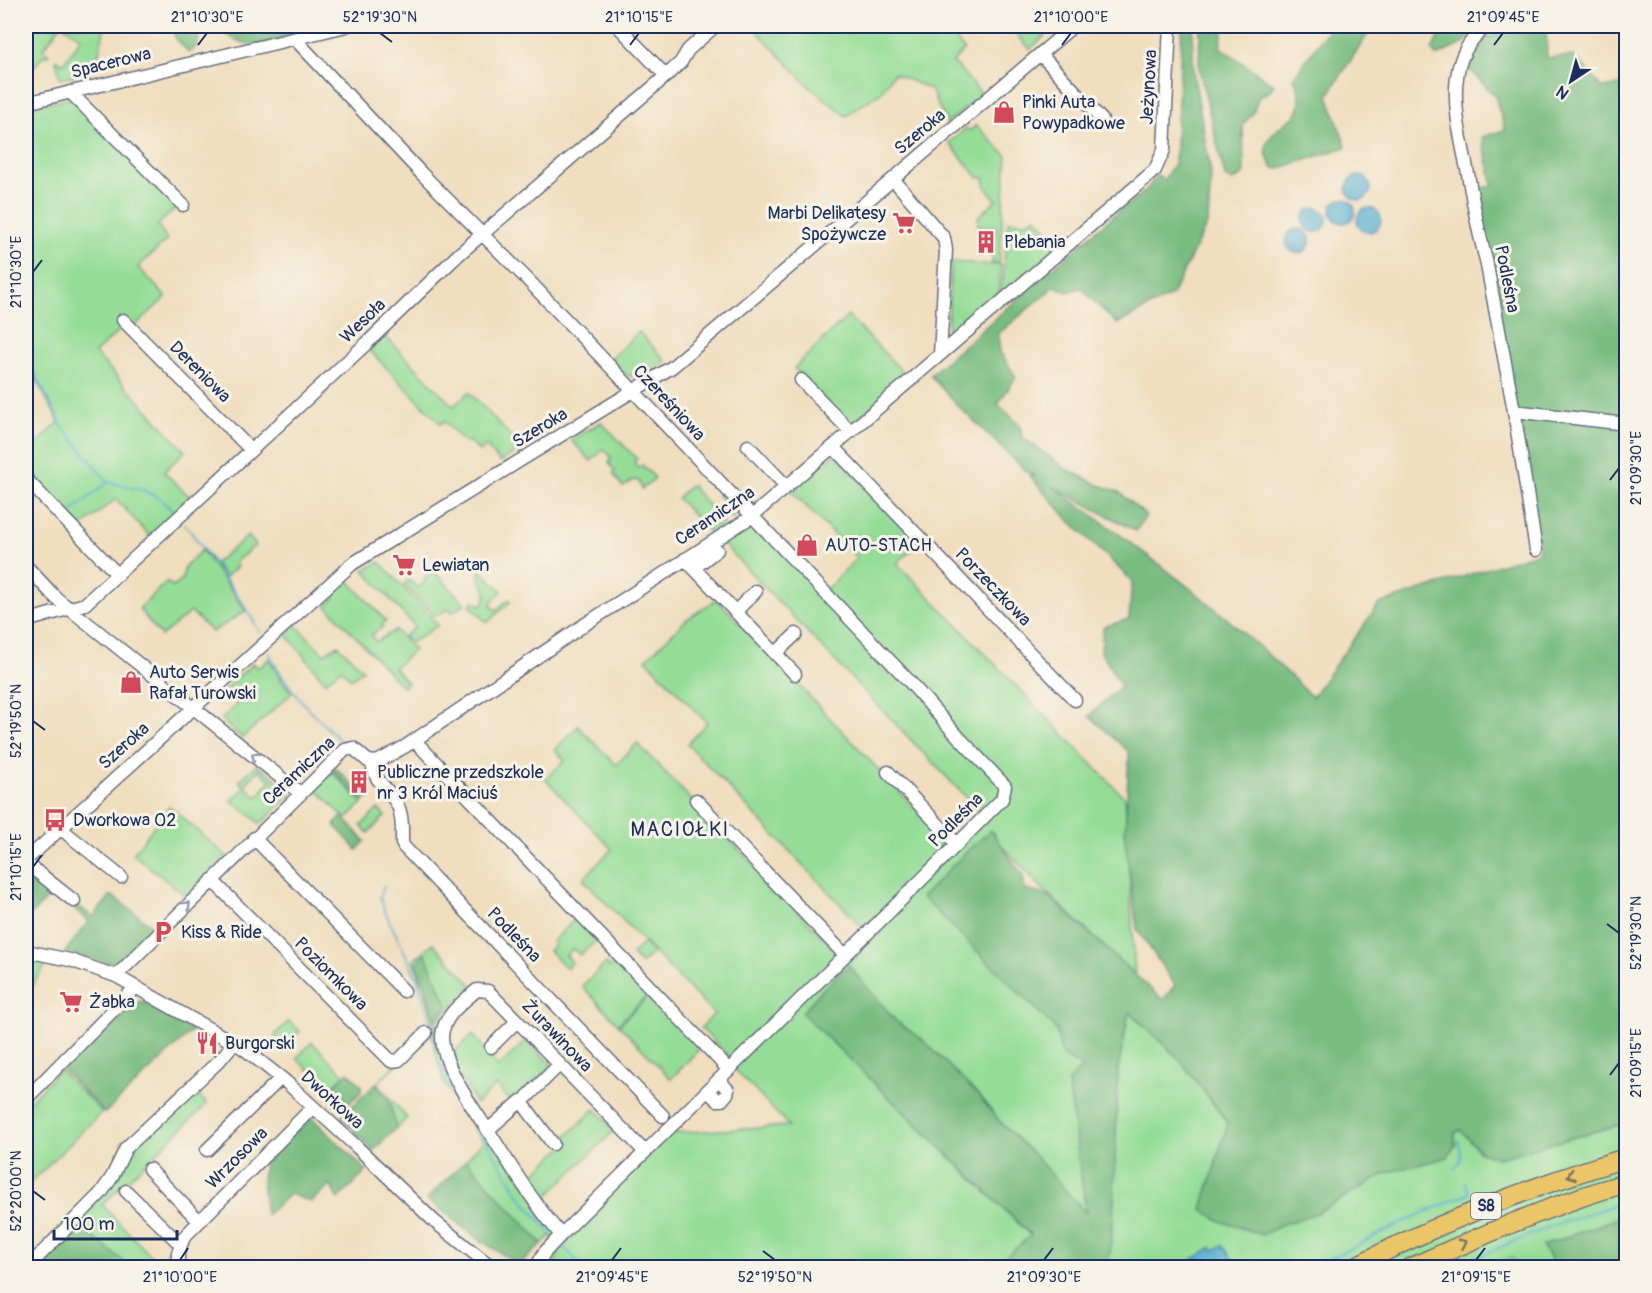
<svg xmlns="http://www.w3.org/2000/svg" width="1652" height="1293" viewBox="0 0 1652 1293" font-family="Pangolin,sans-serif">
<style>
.green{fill:#95dd97;stroke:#58867a;stroke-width:1.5}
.forest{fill:#78bc80;stroke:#4a766f;stroke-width:1.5}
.water{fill:#51accf;stroke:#366e96;stroke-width:1.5}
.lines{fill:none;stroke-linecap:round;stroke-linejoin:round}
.stream{stroke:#51accf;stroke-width:2}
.minor-casing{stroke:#666c80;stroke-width:15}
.highway-casing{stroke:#666c80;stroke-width:21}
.minor{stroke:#fff;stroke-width:12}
.highway{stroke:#ebc669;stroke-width:18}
.oneway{stroke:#8d97ae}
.oneway2{stroke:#797363}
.ticks{fill:none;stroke:#1b2f5e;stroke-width:2}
.labels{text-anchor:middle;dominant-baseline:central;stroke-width:6;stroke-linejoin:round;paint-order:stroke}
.shield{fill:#f7f3e8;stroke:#5d6a87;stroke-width:1.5}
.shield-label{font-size:16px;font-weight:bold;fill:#1b2f5e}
.street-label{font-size:18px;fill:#1b2f5e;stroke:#f7f3e8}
.poi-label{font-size:18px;fill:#1b2f5e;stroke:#f7f3e8;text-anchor:start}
.neighbourhood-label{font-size:20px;letter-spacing:1.5px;fill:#1b2f5e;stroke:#f7f3e8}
.neatline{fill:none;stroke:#1b2f5e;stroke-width:2}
.ticks-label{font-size:15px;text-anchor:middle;fill:#1b2f5e}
</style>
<rect width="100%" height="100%" fill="#f7f3e8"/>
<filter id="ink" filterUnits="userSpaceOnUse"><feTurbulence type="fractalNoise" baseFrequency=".0167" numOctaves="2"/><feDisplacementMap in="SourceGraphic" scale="12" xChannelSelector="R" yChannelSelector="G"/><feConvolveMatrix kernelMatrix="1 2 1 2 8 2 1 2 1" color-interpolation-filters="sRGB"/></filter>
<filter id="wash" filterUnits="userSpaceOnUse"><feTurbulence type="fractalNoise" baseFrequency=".008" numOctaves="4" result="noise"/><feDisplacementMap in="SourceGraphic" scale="24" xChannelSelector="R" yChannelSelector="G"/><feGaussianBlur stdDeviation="1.35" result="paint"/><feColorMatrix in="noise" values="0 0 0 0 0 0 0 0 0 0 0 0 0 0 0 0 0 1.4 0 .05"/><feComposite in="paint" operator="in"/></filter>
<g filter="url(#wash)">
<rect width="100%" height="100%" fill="#f0debe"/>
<path class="green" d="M26,26h34l-17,23 6,5 -7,3 -9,11 -2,-2 -5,3z
M64,26h37l3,4 -6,27 -8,5 -15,3v11l-15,3 -4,-19 7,4 18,-26z
M752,26h194l18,24 -11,12 29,32 -35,30 -16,-34 -37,-17 -13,19 -35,24 -35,-28z
M1009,26h44l2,1 -25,22z
M72,98l108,106 -22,21 9,15 -29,27 28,30 -34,32 -9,-2 -28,26 90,98 -21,21 29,28 -42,38 -35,-39 -35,28 -55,-59v-13l33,-33 -33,-61v-254z
M976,125l31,31 -8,107h-7l4,-36 -18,-2v-8l18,-17 -10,-13 -2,-9 -6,-1 -29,-34 17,-15 4,3z
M1036,217l24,29 -59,51 7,-76 20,1z
M951,262l50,3 -3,34 -46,41 -5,-2z
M848,316l59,60 -58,50 -55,-58z
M639,332l27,29 -29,18 -14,-6 -13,-14z
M384,335l69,71 16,-14 53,56 -22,14 -14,-16 -6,6 -11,-11 -4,2 -21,-22 -3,3 -72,-74z
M601,422l36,37 -3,3 4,6 4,-3 13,13 -13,11 -3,-8 -5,-1 -11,7 -10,-13 2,-3 -6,-8 3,-5 -8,-9 -13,12 -20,-21z
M835,454l85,89 -23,20 228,235 10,177 -92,-86 -49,-52 -3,-6 65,198 6,26 21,12 3,147 -52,-59 -32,-31 -23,-28 -57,-57 -26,-17 -48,-57 -46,48 229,223 -37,31h-449l6,-8 4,2 3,-5 -4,-4 5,-7 -9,-9 -8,8 -76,-84 17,-19 -39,-58 -13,-50 -54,50 30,35 -11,11 -6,-26 -14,-19 60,-59 13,46 29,50 87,112 106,-100 118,-7 -54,-56 -2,-9 -32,-33 13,-14 -131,-135 29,-30 -67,-70 20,-18 -10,-11 23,-24 38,39 21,-22 204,213 25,-25 -179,-187 20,-21 -61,-64 41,-40 30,-20 234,247 32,-31 -261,-272 31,-22 69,73 35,-36 -68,-69z
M691,485l33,39 -14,9 -33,-35z
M722,492l15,15 1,6 -7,5 -4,-4 5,-5 -14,-14z
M248,536l8,9 -21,17 2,5 -12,10 -10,-14z
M202,550l44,61 -34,21 -21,-20 -30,24 -22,-27 27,-27 8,5 8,-8 3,-13z
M380,562l58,63 -27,18 -7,-7 11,-9 -51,-57z
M433,570l32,34 -13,8 -3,-3 -14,7 -31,-32 5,-4 9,8 7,-6 -1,-3z
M480,570l22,21 -12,13 6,6 13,-11 2,2 -24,22 -17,-18 4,-4 6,4 5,-4c0,-3 1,-6 1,-9 -1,-9 -9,-10 -6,-22z
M347,579l39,42 -4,3 1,3 -12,8 5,7 19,-12 19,20 -20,18 13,15 -4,4 -81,-86 2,-2 5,4 6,-5 -4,-5z
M296,625l28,29 14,-9 25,25 -12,9 -10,-10 -16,13 -39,-48z
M269,659l14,23 9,11 -50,45 -21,-18 16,-16 -12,-15 28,-26 5,5z
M257,765l4,3 -17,18 -5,-5z
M264,769l26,22v4l-29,29 -30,-24 15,-13 11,10 14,-16 -10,-9z
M332,772l31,31 -17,16 -31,-31z
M169,806l58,50 -41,40 -53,-42z
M378,809l7,7 -17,17 -7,-7z
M576,918l21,22 -17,15 -7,-6 -7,6 6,7 -5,6 -18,-17 6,-6 -3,-3z
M433,943l40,43 -39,38 -12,-43 -9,-20z
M644,943l9,10 -12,11 -9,-10z
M26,960l21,3 -21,32z
M618,961l32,32 -32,31 -36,-38 24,-23 4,5z
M650,994l51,53 -30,32 -52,-54z
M1129,1012l51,48 48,63 -26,86 60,25 124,-62 50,-12 19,-15v-12l5,-3 9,8 9,13 20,7 128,-35v92l-84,31 14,21h-38l-6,-9 -21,10h-383l5,-47 5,-153z
M289,1021l11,10 -15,15 -11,-10z
M473,1034l25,33 29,-27 25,25 -40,38 -16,-18 -20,19 -20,-36 -4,-14z
M312,1042l32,33 -15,15 -32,-32z
M59,1070l43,42 -76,75v-82z
M192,1089l15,15 -105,101 56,58 16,-16 -1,20h-42l-55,-43 50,-75z
M595,1109l20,21 -74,72 -14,-22 35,-32 -2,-6z"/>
<path class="forest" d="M171,26h27v19l-9,8 -14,-16z
M220,26h111l-77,19c-13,-2 -28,-7 -34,-19z
M1182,26h11v45l18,102 -3,49 -36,73 -55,29 -36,-36 -14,4 -12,-6 -57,48 2,18 16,25 -18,27 23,22 1,11 46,33 31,15 20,7 27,24 -10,15 -84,-45c92,65 181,131 260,211l67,-93 160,-52 -65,-362 19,-4 -11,-49 23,-7 -10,-34 -27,-28 2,-15 11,-12 32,-15h33l1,32 28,-2 26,31h10l15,-4v1040l-128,35c-24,-6 -21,-13 -38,-28l-5,3v12l-7,12 -62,16 -69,40 -31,10 -24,12 -42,-14 -18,-12 26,-86 -48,-63 -51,-48 -11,56 -5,153 -5,46h-114l37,-32 -229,-222 16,-19 30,-29 48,56 26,18 57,57 23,28 32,31 52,58 -18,-131 14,-15 -20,-12 -6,-26 -134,-132 42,-43 27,-24 32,46 2,14 22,5 116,105 12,-15 -38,-56 -12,-90 4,-87 -40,-36 32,-30 -20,-34 2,-25 26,-8 3,-38 -65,-63 -38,-43 7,1 -10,-5 -69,-66 -27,-30 190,-165c16,-10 28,-18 36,-35l8,5 11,-18z
M1200,26h24l-4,21 54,38 -5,7 -10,4 -6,17 -10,11 1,50 -11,7 -8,-4 -26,-108z
M1331,26h42l-45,69 18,52 -68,22 -6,-2c-12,-20 -5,-30 13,-44 3,-2 9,-5 11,-9 8,-12 2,-25 -2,-37z
M1444,26h35l-16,18 -27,12 -4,-6z
M335,767l32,32 -3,3 -32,-32z
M342,816l23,25 -8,9 -23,-25z
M26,867l67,50 18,-22 45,34 -38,36 -53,-13 24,-31 -35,-28 -28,26z
M425,953l23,53 -13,13 -19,-56z
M141,1001l52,29 -88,83 -43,-44 45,-37 27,-28z
M348,1072l13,13v7l-16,15 -6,1 -14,-13z
M376,1084l14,19 6,26 -23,22 -32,-34z
M311,1117l56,54 -29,28 -8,-14 -19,17 -21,-8 -24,21 -4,-34 2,-20z
M466,1160l76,84 -23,21 -45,-29 -47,-37z
M1626,1215v52h-70l-14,-21z
M76,1224l55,43 -98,1z"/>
<path class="water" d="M1347 188a12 12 0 1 1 24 0a12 12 0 1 1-24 0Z
M1331 211a12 12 0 1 1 24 0a12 12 0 1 1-24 0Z
M1303 220a12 12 0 1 1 24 0a12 12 0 1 1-24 0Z
M1357 220a12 12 0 1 1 24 0a12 12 0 1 1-24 0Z
M1286 241a12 12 0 1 1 24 0a12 12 0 1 1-24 0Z
M1223,1245l14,21 -2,1h-54l31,-20 2,3z"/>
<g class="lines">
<path class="stream" d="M26,356l36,70 46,56 35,8 16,8 16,15
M70,513l38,-31
M184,523l57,77 20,34
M269,653c17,36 46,63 74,90
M384,886l-4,11 5,15 33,68 20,70
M441,1062l6,18 16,24
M473,1119l48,79 31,37
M1454,1168c11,-9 7,-16 4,-28
M560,1243l24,25
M1312,1268l93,-47 65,-28 -6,-12
M1450,1268l97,-40 79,-27"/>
</g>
</g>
<g filter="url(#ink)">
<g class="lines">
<g class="minor-casing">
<path id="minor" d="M618,26l48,50
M1488,26c-50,32 -29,101 -20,148 5,29 10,58 18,86l28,151 22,139
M295,39l126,134 106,106 382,402 42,48 54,57 -3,13c-145,147 -294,290 -441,436l-17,18 -8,15
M1040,54l62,66
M70,92l113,113
M26,103l320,-77
M893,179l51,59 2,12 -6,104
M123,320l128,130
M801,380l50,52
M1514,411l112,13
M748,446l39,41
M834,448l241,252
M26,479l92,96
M685,559l110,115
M26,566l30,32 244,195
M694,568l23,-18
M735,612l21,-21
M26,621l59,-17 281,-260 92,-89 208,-179 15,-14 7,-12 27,-24
M775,654l21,-20
M415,741l314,329
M372,762c2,22 18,26 26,44 5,11 4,25 4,37l2,4 259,269
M888,772l69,72
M696,800l149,155
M60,828l61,49
M254,838l150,153
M26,860l326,-296 320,-197 401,-341
M26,863l48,38
M212,880l179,181 8,-1 27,-27
M26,951l44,9 46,16 127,72 42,33 72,66 78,75 58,46
M116,976l229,-226 8,-2 15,13 9,1 29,-16 181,-123 164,-106 404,-347 9,-20 6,-124
M491,1047l26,-26
M708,1091l9,9h5l5,-6 1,-4 -9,-10
M527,1097l33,-33
M26,1099l110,-112
M488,1130l33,-29 32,43
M207,1150l74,-72
M149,1169l50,52
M126,1191l55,54
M561,1235c-26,-30 -47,-64 -68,-97 -17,-26 -51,-71 -51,-102 1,-20 21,-34 35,-46l11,1 157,161
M27,1268l74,-75 11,-16 14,-29 93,-87 15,-18
M178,1268v-15l6,-16 129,-130"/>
</g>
<g class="highway-casing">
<path id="highway" d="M1352,1268c88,-46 180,-82 274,-110
M1410,1268c71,-32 142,-64 216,-85"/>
</g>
<use href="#minor" class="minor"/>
<use href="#highway" class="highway"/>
</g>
<defs><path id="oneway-chevron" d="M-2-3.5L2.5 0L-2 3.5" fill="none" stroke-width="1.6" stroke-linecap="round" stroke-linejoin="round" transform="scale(1.5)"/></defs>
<g class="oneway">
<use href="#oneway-chevron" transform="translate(255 756) rotate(-141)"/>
<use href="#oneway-chevron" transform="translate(187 905) rotate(-45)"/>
</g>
<g class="oneway2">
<use href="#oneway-chevron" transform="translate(1571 1175) rotate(161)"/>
<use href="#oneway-chevron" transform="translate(1463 1243) rotate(-24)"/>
</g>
</g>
<path class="ticks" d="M380,33l12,9M198,45l9,-12M630,45l9,-12M1062,45l9,-12M1494,45l9,-12M33,272l9,-12M1610,480l9,-12M33,721l12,9M33,867l9,-12M1607,924l12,9M1610,1075l9,-12M33,1191l12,9M763,1251l12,9M180,1260l8,-12M612,1260l9,-12M1044,1260l9,-12M1476,1260l9,-12"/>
<defs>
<g id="shop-bare" transform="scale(1.8)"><path d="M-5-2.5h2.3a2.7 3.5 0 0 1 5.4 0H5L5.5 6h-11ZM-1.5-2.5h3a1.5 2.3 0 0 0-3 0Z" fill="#d1495b" stroke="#f7f3e8" stroke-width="2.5" paint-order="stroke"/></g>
<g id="supermarket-bare" transform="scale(1.8)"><path d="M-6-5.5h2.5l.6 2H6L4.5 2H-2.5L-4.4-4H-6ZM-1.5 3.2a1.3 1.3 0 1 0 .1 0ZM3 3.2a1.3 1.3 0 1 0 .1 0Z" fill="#d1495b" stroke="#f7f3e8" stroke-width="2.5" paint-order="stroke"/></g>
<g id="building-bare" transform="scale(1.8)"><path d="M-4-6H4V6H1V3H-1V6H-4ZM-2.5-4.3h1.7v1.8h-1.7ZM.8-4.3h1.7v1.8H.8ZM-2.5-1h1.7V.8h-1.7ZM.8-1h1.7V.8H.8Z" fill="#d1495b" stroke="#f7f3e8" stroke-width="2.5" paint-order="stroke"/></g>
<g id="bus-bare" transform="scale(1.8)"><path d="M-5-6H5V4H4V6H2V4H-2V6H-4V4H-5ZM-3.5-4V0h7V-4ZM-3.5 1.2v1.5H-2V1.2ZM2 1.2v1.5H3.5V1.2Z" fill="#d1495b" stroke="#f7f3e8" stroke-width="2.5" paint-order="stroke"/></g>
<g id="parking-bare" transform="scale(1.8)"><path d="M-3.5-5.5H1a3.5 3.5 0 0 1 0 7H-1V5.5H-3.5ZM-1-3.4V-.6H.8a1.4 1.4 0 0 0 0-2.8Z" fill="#d1495b" stroke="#f7f3e8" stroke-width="2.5" paint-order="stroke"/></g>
<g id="restaurant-bare" transform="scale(1.8)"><path d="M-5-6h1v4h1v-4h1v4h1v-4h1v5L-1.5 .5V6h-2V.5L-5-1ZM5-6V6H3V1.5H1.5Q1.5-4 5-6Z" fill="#d1495b" stroke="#f7f3e8" stroke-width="2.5" paint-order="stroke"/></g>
</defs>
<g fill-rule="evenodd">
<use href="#shop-bare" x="1004" y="112"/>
<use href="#supermarket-bare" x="904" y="223"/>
<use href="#building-bare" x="986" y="242"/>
<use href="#shop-bare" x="807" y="545"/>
<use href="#supermarket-bare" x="404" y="565"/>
<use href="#shop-bare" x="131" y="682"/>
<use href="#building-bare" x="359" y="782"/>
<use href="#bus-bare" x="55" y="820"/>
<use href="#parking-bare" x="163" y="932"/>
<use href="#supermarket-bare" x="71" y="1002"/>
<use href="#restaurant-bare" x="207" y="1043"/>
</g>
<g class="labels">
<rect class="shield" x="1471" y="1193" width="30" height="26" rx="4.5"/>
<g class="shield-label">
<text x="1486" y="1206">S8</text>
</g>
<g class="street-label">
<text transform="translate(111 63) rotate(-14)">Spacerowa</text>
<text transform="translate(1149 87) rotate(-87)">Jeżynowa</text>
<text transform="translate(920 132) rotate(-40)">Szeroka</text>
<text transform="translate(1507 279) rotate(79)">Podleśna</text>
<text transform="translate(363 321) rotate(-44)">Wesoła</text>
<text transform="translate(200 372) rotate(45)">Dereniowa</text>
<text transform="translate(669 403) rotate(47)">Czereśniowa</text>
<text transform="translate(540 428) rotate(-31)">Szeroka</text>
<text transform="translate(715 516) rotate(-34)">Ceramiczna</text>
<text transform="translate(993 587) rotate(46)">Porzeczkowa</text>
<text transform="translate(124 746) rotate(-42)">Szeroka</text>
<text transform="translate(299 771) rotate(-43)">Ceramiczna</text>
<text transform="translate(956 820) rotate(-45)">Podleśna</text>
<text transform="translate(514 935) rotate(46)">Podleśna</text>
<text transform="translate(331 974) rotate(45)">Poziomkowa</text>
<text transform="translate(557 1036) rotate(46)">Żurawinowa</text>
<text transform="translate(332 1100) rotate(42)">Dworkowa</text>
<text transform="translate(237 1158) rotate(-45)">Wrzosowa</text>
</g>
<g class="poi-label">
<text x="1022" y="102">Pinki Auta<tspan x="1022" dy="21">Powypadkowe</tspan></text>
<text x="886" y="213" text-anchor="end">Marbi Delikatesy<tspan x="886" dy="21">Spożywcze</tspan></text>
<text x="1004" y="242">Plebania</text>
<text x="825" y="545">AUTO-STACH</text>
<text x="422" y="565">Lewiatan</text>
<text x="149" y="672">Auto Serwis<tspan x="149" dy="21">Rafał Turowski</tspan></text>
<text x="377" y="772">Publiczne przedszkole<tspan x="377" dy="21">nr 3 Król Maciuś</tspan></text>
<text x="73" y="820">Dworkowa 02</text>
<text x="181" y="932">Kiss &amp; Ride</text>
<text x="89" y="1002">Żabka</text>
<text x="225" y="1043">Burgorski</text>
</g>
<g class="neighbourhood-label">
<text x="680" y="829">MACIOŁKI</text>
</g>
</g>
<rect width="1652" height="1293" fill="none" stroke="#f7f3e8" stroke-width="66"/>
<g transform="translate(1571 81) rotate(216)" stroke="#f7f3e8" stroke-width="4.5" paint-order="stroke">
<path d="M0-4.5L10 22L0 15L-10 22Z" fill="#1b2f5e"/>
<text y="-9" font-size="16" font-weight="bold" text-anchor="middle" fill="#1b2f5e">N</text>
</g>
<path d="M54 1230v9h123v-9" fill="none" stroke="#1b2f5e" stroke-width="3"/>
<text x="63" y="1230" font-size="18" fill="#1b2f5e" stroke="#f7f3e8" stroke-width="4.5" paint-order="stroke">100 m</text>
<rect x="33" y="33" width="1586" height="1227" class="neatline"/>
<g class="ticks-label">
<text x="207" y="22">21°10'30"E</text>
<text x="380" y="22">52°19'30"N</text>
<text x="639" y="22">21°10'15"E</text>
<text x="1071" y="22">21°10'00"E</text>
<text x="1503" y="22">21°09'45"E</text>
<text transform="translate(16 272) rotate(-90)" y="5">21°10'30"E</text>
<text transform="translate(1636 468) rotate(-90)" y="5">21°09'30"E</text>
<text transform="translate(16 721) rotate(-90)" y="5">52°19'50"N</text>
<text transform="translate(16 867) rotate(-90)" y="5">21°10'15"E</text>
<text transform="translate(1636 933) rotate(-90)" y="5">52°19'30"N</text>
<text transform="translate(1636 1063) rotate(-90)" y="5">21°09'15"E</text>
<text transform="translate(16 1191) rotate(-90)" y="5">52°20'00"N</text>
<text x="180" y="1282">21°10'00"E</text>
<text x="612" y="1282">21°09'45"E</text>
<text x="775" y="1282">52°19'50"N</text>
<text x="1044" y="1282">21°09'30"E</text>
<text x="1476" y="1282">21°09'15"E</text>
</g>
</svg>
